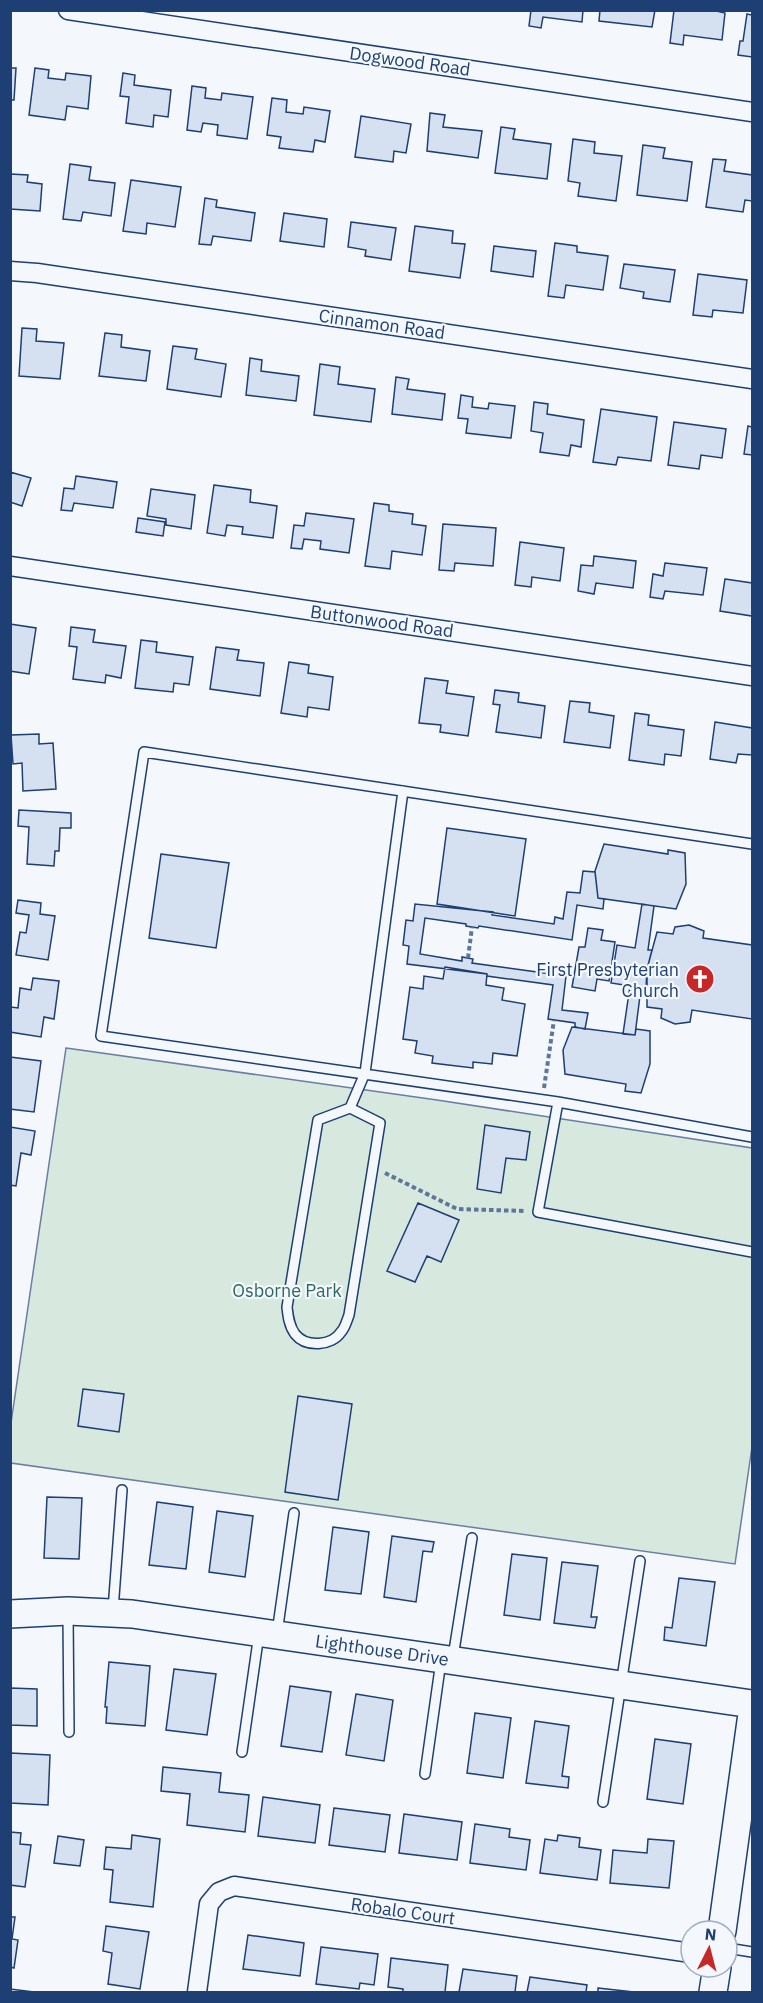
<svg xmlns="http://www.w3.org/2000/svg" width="763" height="2003" viewBox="0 0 763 2003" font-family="'IBM Plex Sans',sans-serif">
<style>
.green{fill:#d7e8df;stroke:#687fa3;stroke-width:1.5}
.building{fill:#d5e0f0;stroke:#1d3f73;stroke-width:1.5}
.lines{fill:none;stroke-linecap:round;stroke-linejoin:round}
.lane-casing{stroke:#1d3f73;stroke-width:12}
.street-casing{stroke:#1d3f73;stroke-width:21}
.secondary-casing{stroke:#1d3f73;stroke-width:30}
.path{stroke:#5e769c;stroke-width:4;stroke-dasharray:4.5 3;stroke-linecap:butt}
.lane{stroke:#f4f7fb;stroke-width:9}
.street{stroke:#f4f7fb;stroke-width:18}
.secondary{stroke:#f4f7fb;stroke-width:27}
.labels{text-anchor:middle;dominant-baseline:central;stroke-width:4.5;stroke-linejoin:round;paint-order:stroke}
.street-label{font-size:18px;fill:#1d3f73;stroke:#f4f7fb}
.poi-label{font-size:18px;fill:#1d3f73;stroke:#f4f7fb;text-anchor:end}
.park-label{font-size:18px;fill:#2c6c60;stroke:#f4f7fb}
</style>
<rect width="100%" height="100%" fill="#f4f7fb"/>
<path class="green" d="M66,1048l371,52 315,48v299l-17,117 -724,-101v-40z"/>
<path class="building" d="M531,10h52l-1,12 -39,-5 -2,11 -12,-2z
M600,10h55l-3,17 -53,-6z
M674,10h38l13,3 -3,27 -38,-5 -1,10 -13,-2z
M747,14l5,1v42l-14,-2 2,-14h3z
M10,68h6l-2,32h-4z
M35,68l14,2 -1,8 17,2 1,-7 25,3 -3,33 -21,-3 -2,14 -36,-5z
M123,73l12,2 -1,10 37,5 -3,27 -14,-2 -1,12 -27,-4 3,-26 -9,-1z
M192,86l14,2 -1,10 16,2 1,-7 31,4 -6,42 -30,-4 1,-10 -15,-2 -2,9 -14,-2z
M272,98l15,2 -1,12 17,2 1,-7 26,4 -5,31 -10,-2 -2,12 -34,-4 2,-11 -14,-2z
M430,113l15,2 -2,12 39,4 -4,27 -51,-7z
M361,116l50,8 -5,29 -12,-2 -1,11 -38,-5z
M501,127l14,2 -2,10 38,5 -4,35 -52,-6z
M573,139l22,3 -1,11 28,3 -6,45 -38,-5 2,-13 -12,-2z
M643,145l22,3 -2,10 29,4 -5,39 -50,-6z
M713,159l13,1 -2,11 28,4v26l-7,-1 -2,12 -37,-5z
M70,164l21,3 -2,13 26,3 -4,33 -28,-4 -2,9 -18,-2z
M10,174l18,1 -1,7 15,2 -2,27 -30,-2z
M131,180l50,7 -6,40 -28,-4 -1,11 -23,-3z
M205,198l12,2 -1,7 39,6 -4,28 -38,-5 -2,9 -12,-1z
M284,213l43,6 -3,28 -44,-6z
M351,222l45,6 -5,32 -26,-4 1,-6 -18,-3z
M415,226l38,5 -1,12 13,1 -5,34 -51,-7z
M555,243l22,3v6l31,4 -5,34 -37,-5 -2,13 -16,-2z
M494,246l42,5 -3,26 -42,-6z
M624,264l51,6 -5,32 -27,-4 1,-6 -24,-4z
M698,274l49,6 -4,33 -30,-3 -1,7 -19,-2z
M22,328l15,1 -1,12 28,2 -4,36 -41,-3z
M105,333l17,2 -1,12 29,4 -4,30 -47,-5z
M173,346l24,3 -2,10 31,5 -5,33 -54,-8z
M250,358l12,2 -1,11 38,5 -3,25 -50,-6z
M320,364l20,3 -2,17 37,5 -4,33 -57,-7z
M396,377l13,2 -2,10 38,5 -3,26 -50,-6z
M461,395l12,2 -1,10 16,2 1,-6 26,3 -4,32 -45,-5 2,-14 -10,-1z
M534,402l14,2 -1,10 37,6 -3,27 -10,-2 -2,11 -29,-4 3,-19 -12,-2z
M601,409l56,8 -6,44 -33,-4 -2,8 -23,-3z
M674,422l52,7 -4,29 -21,-3 -2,14 -31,-4z
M748,426l4,1v28l-8,-1z
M10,472l21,6 -9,28 -12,-4z
M76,476l41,6 -4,26 -39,-5 -2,8 -11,-1 3,-22 10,1z
M214,485l37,5 -1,12 27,4 -4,32 -31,-4 1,-7 -16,-2 -2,11 -18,-3z
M151,489l44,6 -4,34 -25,-4v-6l-19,-3z
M374,503l15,2v6l24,3 -1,10 14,2 -4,29 -30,-4 -2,18 -25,-3z
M306,513l48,6 -5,34 -29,-4 1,-8 -17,-2 -2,10 -11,-1 3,-23 10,1z
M138,518l27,4 -2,14 -27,-4z
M443,524l53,4 -3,38 -38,-3 -1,8 -15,-1z
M520,542l44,6 -4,33 -28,-4 -1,10 -16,-2z
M594,556l42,5 -3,27 -37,-5 -2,11 -16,-3 3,-26 12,1z
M665,563l42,5 -4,27 -38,-4 -2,8 -13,-2 3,-23 10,2z
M725,579l27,4v33l-32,-5z
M10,624l26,4 -7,46 -19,-3z
M71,627l24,3 -2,12 33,4 -5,32 -15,-3 -1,8 -32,-4 4,-32 -8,-1z
M141,640l16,2 -1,10 37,5 -4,28 -15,-2 -1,9 -38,-4z
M216,647l23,3 -2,10 27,3 -4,33 -50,-7z
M289,662l20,3 -1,8 25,4 -4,33 -21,-3 -1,10 -26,-4z
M425,678l23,3 -2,12 28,4 -6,39 -28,-4 1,-7 -22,-2z
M495,690l24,3 -1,9 27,4 -4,32 -45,-6 4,-27 -7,-1z
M570,701l20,2 -1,9 25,4 -4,32 -46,-6z
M635,713l14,2 -1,10 36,5 -3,26 -16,-2 -1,11 -35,-5z
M715,722l37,6v27l-14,-1 -2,9 -26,-4z
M39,734v10l14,-1 3,46 -33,2 -1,-28 -9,1 -2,-29z
M19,810l52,3v15h-11l-1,23h-4l-1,15 -27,-2 2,-37 -11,-1z
M447,828l79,11 -11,77 -78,-12z
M604,844l64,10v-4l17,3 1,31 -10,25 -78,-11 -3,-27z
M161,854l68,9 -13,85 -67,-10z
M583,871l12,1 3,26 6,1 -1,10 -26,-4 -5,35 -93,-14 -1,2 -12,-2v-2l-41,-6 -5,36 42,7v-4l11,2 -1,4 94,13 -4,34 26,3 -3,16 -10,-2v-4l-27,-4 5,-34 -66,-9v-2l-80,-10 2,-18 -6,-1 3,-25 7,1 2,-17 78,8 -1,3 62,9 1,-7 8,2 4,-27 13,1z
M18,900l23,3 -1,11 15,2 -7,44 -32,-5 4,-23 6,1 3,-18 -13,-2z
M642,904l12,2 -6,44h4l-5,19 -1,19h-5l-6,47 -12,-1 7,-48 -19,-3 6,-38 18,3z
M689,925l15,6 -1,7 49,7v74l-60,-9 -2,12 -15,2 -14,-6 1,-9 -15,-2v-38l10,-37 16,2 2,-7z
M588,928l15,2 -2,10 14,2 -6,39 -12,-2 -2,12 -23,-4 7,-40h6z
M445,967l42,7 -1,11 18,3 -2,12 23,4 -8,52 -24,-3 -1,11 -19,-2v6l-41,-5 1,-7 -18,-3 2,-12 -14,-2 7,-52 13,2 1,-13 19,3z
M33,978l26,3 -5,38 -10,-2 -3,20 -31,-5 1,-25 7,1 2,-20 11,2z
M572,1027l63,8 1,-6 14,2v33l-9,29 -16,-2 1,-7 -61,-10 -2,-24z
M10,1057l31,4 -7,51 -24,-3z
M485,1125l45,7 -4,28 -20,-2 -5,35 -24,-4z
M10,1127l25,4 -4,24 -10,-2 -5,33 -6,-1z
M418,1203l41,17 -18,42 -14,-6 -12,26 -28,-11z
M83,1389l41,5 -5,38 -41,-6z
M298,1396l54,8 -14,96 -53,-8z
M47,1497l35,1 -3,61 -35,-1z
M157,1502l36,5 -7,62 -37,-4z
M217,1511l36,5 -8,61 -36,-5z
M333,1527l36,5 -8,62 -36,-4z
M392,1536l42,6 -2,10 -9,-1 -7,51 -32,-5z
M512,1554l35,4 -7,62 -36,-5z
M562,1562l36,4 -7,51h6l-2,11 -41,-5z
M679,1578l36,4 -9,64 -42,-6 1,-13 7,1z
M109,1662l41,4 -5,60 -39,-3 1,-16h-2z
M174,1669l42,5 -9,61 -41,-5z
M290,1686l41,6 -9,60 -41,-6z
M10,1688l27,1v37l-27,-1z
M356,1694l37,6 -9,61 -38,-6z
M475,1713l36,5 -8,60 -36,-5z
M535,1721l34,5 -7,50 7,1 -1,11 -42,-5z
M655,1739l36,5 -8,60 -36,-5z
M10,1753l40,2 -2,50 -38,-2z
M163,1767l58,6 -2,19 30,3 -4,37 -58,-7 3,-31 -29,-3z
M263,1797l57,8 -5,38 -57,-7z
M334,1808l56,7 -5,37 -56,-7z
M404,1814l58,8 -5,38 -58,-7z
M475,1824l35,5 -1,8 21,3 -4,30 -56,-7z
M10,1832l11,1 -1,11 11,1 -6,42 -15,-2z
M132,1835l28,4 -7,68 -43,-5 3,-32 -9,-1 2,-22 25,2z
M558,1835l22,3 -1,9 22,3 -4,30 -57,-7 5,-34 12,2z
M58,1836l26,4 -4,26 -26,-3z
M648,1839l26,2 -5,47 -59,-5 3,-33 34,3z
M10,1917h5l-3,22 6,1 -4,28 -4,-1z
M106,1926l43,6 -9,57 -32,-5 4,-31 -9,-2z
M248,1935l56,8 -4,33 -57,-7z
M321,1947l57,7 -4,31 -14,-2 -1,6 -43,-5z
M391,1958l57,7 -3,27h-42v-3l-15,-2z
M463,1969l54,7 -2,16h-56z
M530,1977l57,8 -1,7h-59z
M598,1988l36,4h-36z
M10,1989l24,3h-24z"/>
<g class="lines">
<g class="lane-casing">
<path id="lane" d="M752,844l-608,-92 -43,284 457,66 194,35
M558,1102l-20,110 214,40
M350,1108l30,15 -31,192c-2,5 -4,13 -8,17 -9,14 -35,16 -46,2 -6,-8 -7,-18 -8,-27l31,-187 32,-12 15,-35 38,-282
M113,1610l9,-120
M68,1613l1,119
M277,1633l17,-120
M453,1657l19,-119
M242,1752l17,-118
M425,1774l16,-113
M603,1802l37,-241
M727,1948l25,4"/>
</g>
<g class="street-casing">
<path id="street" d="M68,10l684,102
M10,271l27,2 715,106
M10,566l742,110
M197,1992l12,-88 10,-12 15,-6 457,67"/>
</g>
<g class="secondary-casing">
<path id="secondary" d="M10,1614l58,-3 64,3 620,90
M722,1931l30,-217
M713,1992l4,-25"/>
</g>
<path class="path" d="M468,958l4,-31
M544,1088l10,-68
M385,1173l72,36 68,2"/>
<use href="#lane" class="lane"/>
<use href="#street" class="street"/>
<use href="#secondary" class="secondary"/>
</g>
<defs>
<g id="church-disc" transform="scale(1.5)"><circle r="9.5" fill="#c62828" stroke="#f4f7fb"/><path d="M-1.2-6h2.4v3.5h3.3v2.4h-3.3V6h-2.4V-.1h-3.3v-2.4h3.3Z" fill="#fff"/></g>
</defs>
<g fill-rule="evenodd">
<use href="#church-disc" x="700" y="979"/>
</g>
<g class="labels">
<g class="street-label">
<text transform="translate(410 61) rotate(8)">Dogwood Road</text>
<text transform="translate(382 324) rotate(8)">Cinnamon Road</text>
<text transform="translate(382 621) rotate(8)">Buttonwood Road</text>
<text transform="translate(382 1650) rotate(8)">Lighthouse Drive</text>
<text transform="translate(403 1911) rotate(8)">Robalo Court</text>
</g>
<g class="poi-label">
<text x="679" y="969">First Presbyterian<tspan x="679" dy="21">Church</tspan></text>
</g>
<g class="park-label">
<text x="287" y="1290">Osborne Park</text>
</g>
</g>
<rect width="763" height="2003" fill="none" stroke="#1d3f73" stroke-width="24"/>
<g transform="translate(709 1949) rotate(6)"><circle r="28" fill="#f4f7fb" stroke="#9eadc5" stroke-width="1.5"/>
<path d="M0-4.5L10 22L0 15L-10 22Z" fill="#c62828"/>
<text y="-9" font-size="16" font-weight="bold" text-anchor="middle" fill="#1d3f73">N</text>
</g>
</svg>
